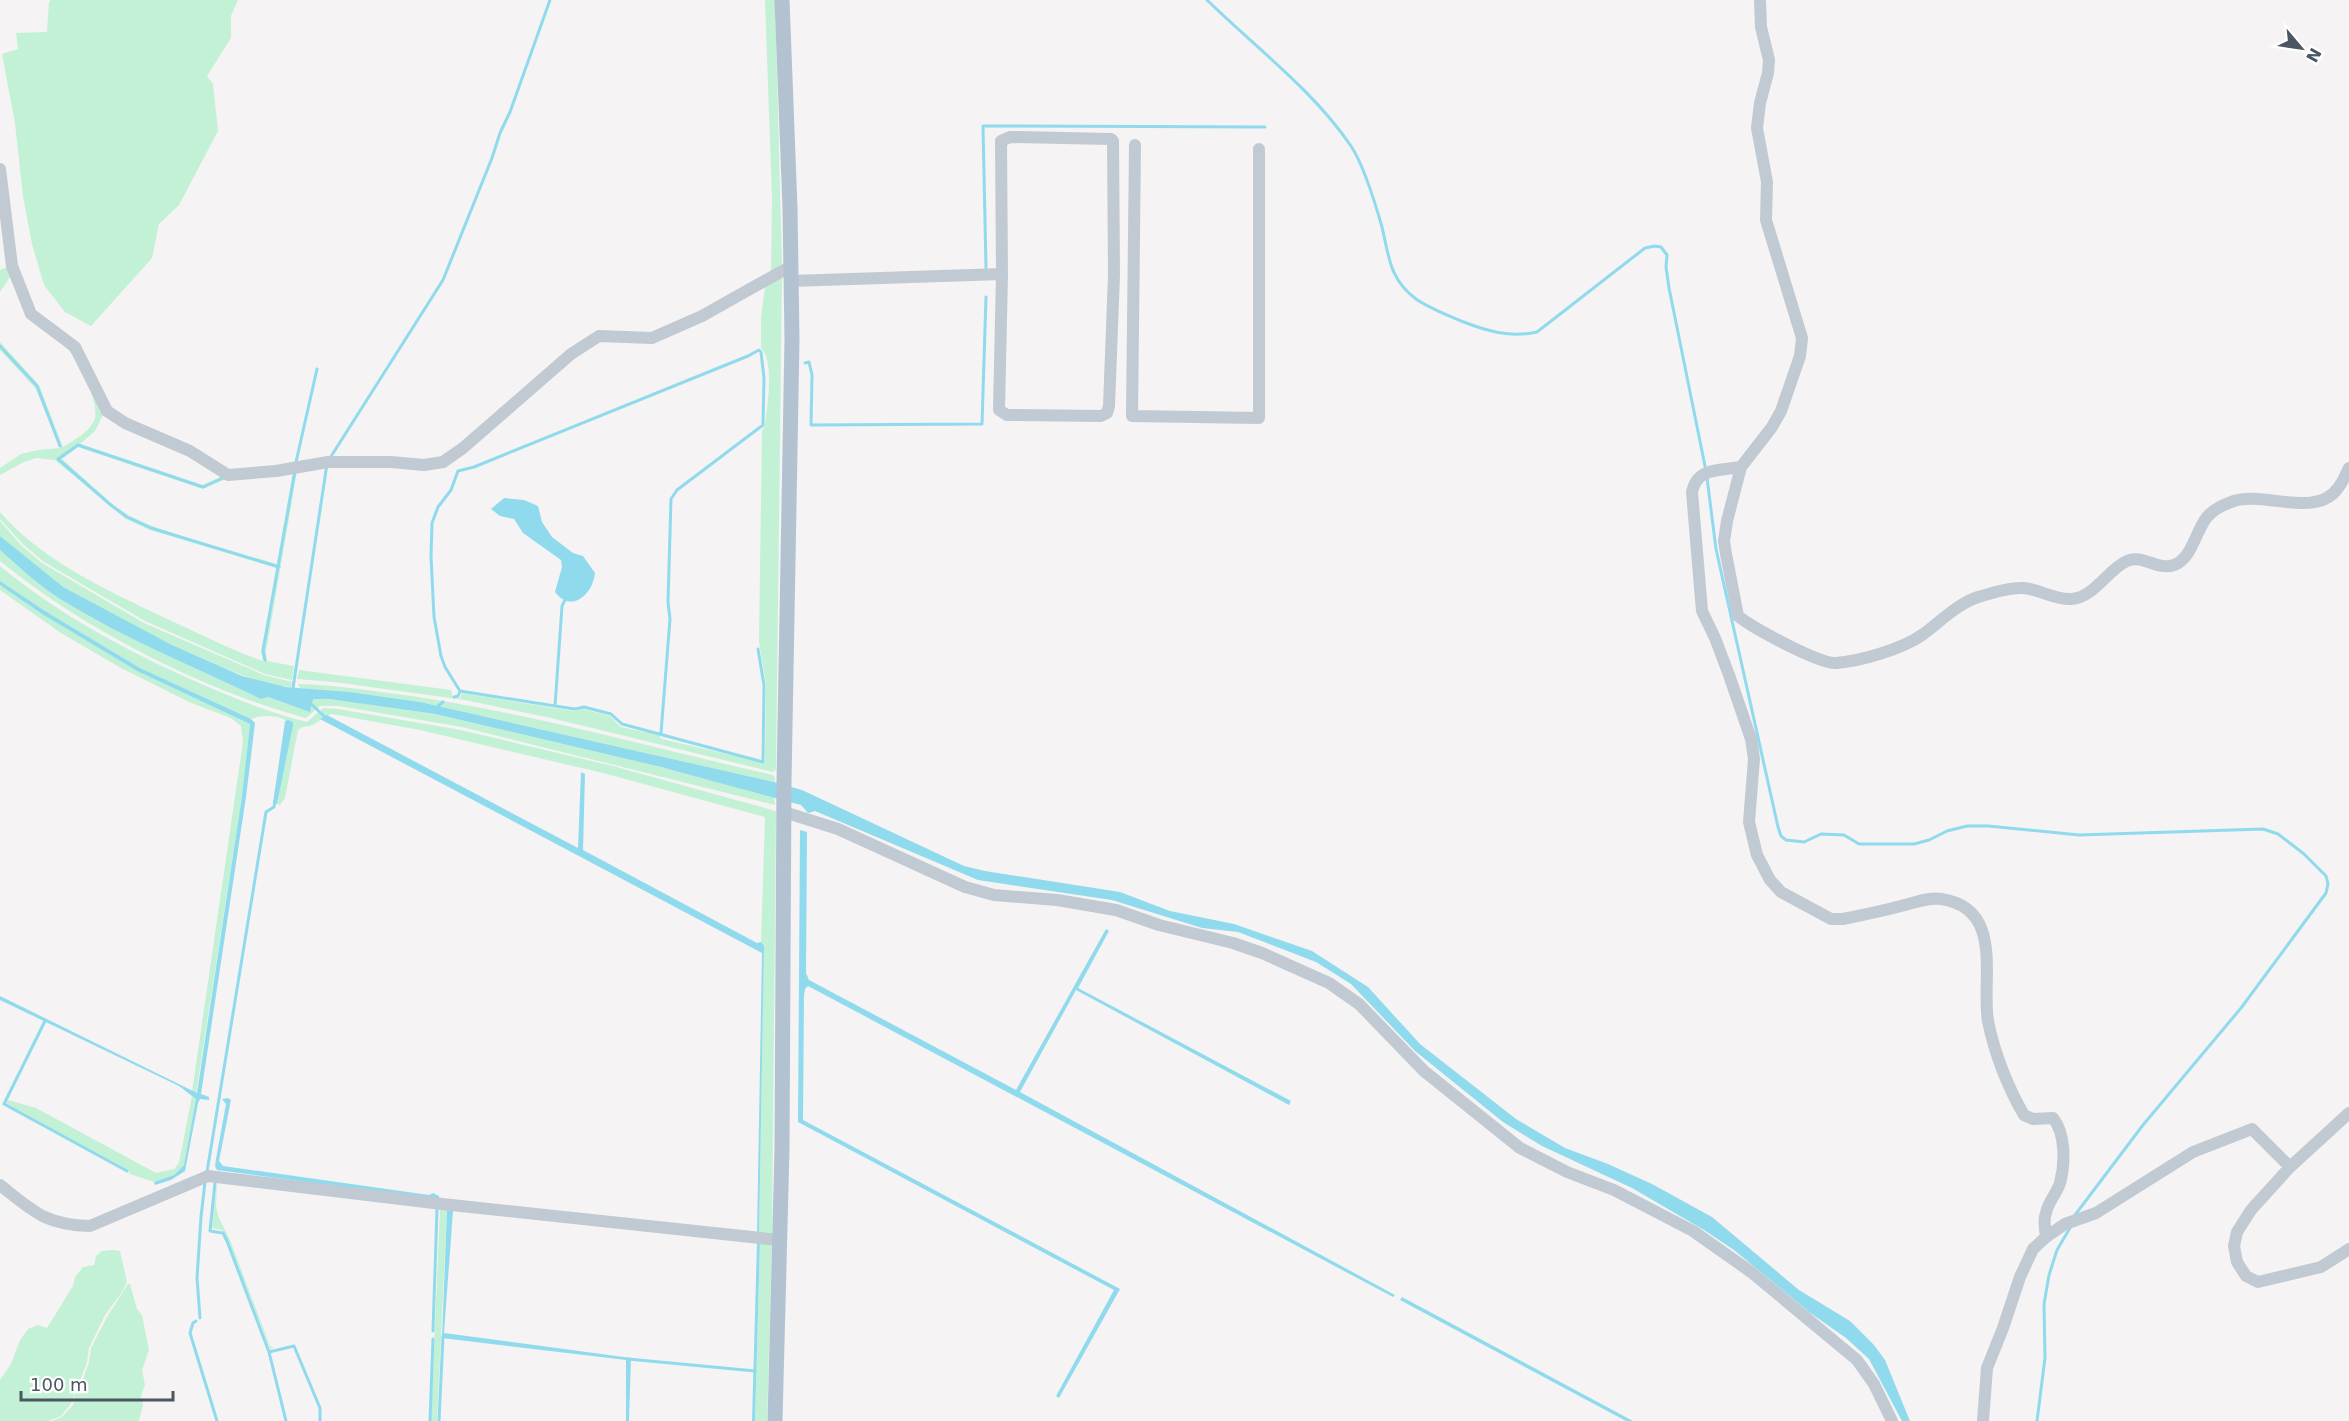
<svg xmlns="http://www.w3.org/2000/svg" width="2349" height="1421" viewBox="0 0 2349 1421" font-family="'DejaVu Sans',sans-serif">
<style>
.green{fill:#c3f1d5}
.water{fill:#90daee}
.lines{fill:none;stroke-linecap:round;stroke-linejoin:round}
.stream{stroke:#90daee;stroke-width:3}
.minor{stroke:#c1cad2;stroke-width:12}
.major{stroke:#b3c2d1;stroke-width:15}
</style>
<rect width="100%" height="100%" fill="#f5f3f3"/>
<path class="green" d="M51,0h187l-7,16v22l-24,38 6,8 5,47 -39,74 -20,19 -7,34 -61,68 -26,-14 -21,-27 -12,-41 -9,-47 -8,-74 -13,-69 16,-5 -2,-16 31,-1 2,-30z
M765,0h10l7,263 -11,10 1,-75z
M4,268h7c8,20 14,43 30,57 11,9 26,13 34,25 13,19 18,44 29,63l-9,18 -15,13 122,41 23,-10 5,2 -27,12 -125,-42 -16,12 50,45 16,11 24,11 35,12 90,26 16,-93h4l-31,181 1,9 27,5 -2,14 -27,-6 -120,-53 -101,-59 -21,-18 -23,-25v-7c43,51 119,84 178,112 28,13 56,27 85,37l-2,-10 16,-83 -127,-38 -24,-11 -71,-59 -19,-2 -12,4 -24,13v-7l21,-14 17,-4 22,-2 -24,-59 -36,-39v-8l39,43 24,62c11,-7 25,-14 31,-26 7,-14 -13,-57 -23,-68 -12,-14 -29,-22 -41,-37 -9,-12 -13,-28 -18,-42l-12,18v-22z
M782,277l-6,492 -3,3 -222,-54 -86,-18 -131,-18 -37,-3 2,-9 152,20 2,8h7l2,-5 91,15 21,3 9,-2 27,7 11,11 37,8 4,4 103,24 1,-79 -7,-42 3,-211 3,-6c2,-18 10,-64 -4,-77v-31l4,-30z
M0,521l21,24 21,18 102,60 120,52 28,7 -1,5c-33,-3 -62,-17 -91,-30 -46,-20 -93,-42 -136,-69 -23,-15 -43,-35 -64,-52z
M0,550c19,17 38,35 60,49 63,39 134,68 201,100l6,-2 42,14 3,-12h17l106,15 226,53 113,30 1,8 -313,-78 -123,-21h-19l-14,12c-102,-27 -224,-90 -306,-157z
M0,566c59,49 129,86 199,117 35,15 70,30 108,39l16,-14 15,1 123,21 152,36 163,45 -4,422 -13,3 5,-290 -3,-4 4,-125 -162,-44 -183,-43 -88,-16c-8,2 -12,7 -19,11 -6,2 -9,0 -15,5l-13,68 -5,7 -3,-1 16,-78c-10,-11 -28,-12 -42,-7l-111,-51 -95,-57 -45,-30z
M0,585l42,29 95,57 113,53 -8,72 -46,298 -4,-2 51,-350 -2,-16 -10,-8 -42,-16 -68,-34 -60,-35 -61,-43z
M298,684c38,1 75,7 113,12 123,18 241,52 362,79l2,3 -1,4 -354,-80 -70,-10 -50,-4z
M192,1096l4,3 -12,66 -10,10 -20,7 -24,-8 -2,-4 -122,-66 2,-4 28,8 120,65 18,-4 5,-6z
M217,1180l-1,28 3,10 11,22 40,106 4,2 -4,1 -42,-108 -6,-11 -10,-2z
M440,1209l7,1 -10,211h-6z
M760,1242l12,2 -5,177h-12z
M113,1250l7,1 7,31 -5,10 -17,23 -16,33 -2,14 -7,19 -6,6v11l-4,7 -9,11 -13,5h-48v-41l11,-16 9,-24 8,-11 10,-4 9,3 26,-42 2,-9 8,-10 11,-2 2,-9 6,-5z
M128,1284h2l7,25 5,6 7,35 -7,20 3,15 -4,11 2,9 -4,16h-87l10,-4 11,-12 3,-17 6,-6 7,-20 2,-14 16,-31z"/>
<path class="water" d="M504,498l20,2 14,6 4,16 10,15 21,16 10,3 12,17c-2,21 -24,41 -40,19l7,-25 -1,-7 -38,-27 -9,-14 -14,-3 -9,-7z
M0,536l63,51 107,57 72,32 44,11 64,5 70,10 354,80 28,8 162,76 21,5 135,21 50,19 64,13 78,27 56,36 52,57 96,75 49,29 43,16 44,20 60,33 87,73 51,31 24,24 11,15 25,61h-8l-33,-62 -23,-21 -37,-26 -75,-62 -30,-20 -72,-42 -90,-42 -39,-24 -88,-71 -64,-67 -35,-22 -78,-30 -36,-4 -90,-28 -134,-20 -163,-69 -7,2 -7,-8 -140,-38 -226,-53 -106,-15h-16l-3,13 -42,-15 -7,2c-67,-32 -138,-61 -201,-100 -22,-14 -41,-32 -60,-49z
M0,581l45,30 95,57 111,51 4,4 -9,74 -45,297 8,3v3l-9,-1 -2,4 -13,68 -14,9 -16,5 -1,-3 20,-7 10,-10 12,-66 -17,-13 -179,-86v-4l197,97 45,-297 8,-72 -113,-53 -95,-57 -42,-29z
M327,715l251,133 3,-76 4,2 -2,76 174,93 4,-1 3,4 -5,290 -2,-1 5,-282 -442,-234z
M288,720l5,2v4l-16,78 -4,-1 12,-82z
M800,830l7,2 -1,141 3,7 207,110 90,-161 3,2 -31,57 213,113 -2,4 -213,-115 -56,102 375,203 -2,2 -585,-311 -3,3 -1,7 -1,124 317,169 -61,109 -3,-2 58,-106 -316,-168z
M228,1098l3,2 -12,61 4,5 206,29 4,-2 6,3v4l-222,-30 -2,-4 1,-7 10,-55 -4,-5z
M447,1210l6,1 -9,122 187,25 -2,63h-3v-61l-184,-22z
M757,1242h3l-5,179h-3z
M1402,1297l231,124h-7l-226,-121z"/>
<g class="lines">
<path class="stream" d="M1207,0c49,48 105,89 144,146 12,18 25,60 31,81 7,29 7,52 34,72 13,9 31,16 45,22 26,10 48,17 76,11l108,-84 10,-2 6,1 6,8 -1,12 3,21 36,178
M986,268l-3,-142 282,1
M0,346l37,40 23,60
M805,363l4,-1 3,13 -1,50 171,-1 4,-127
M330,458l113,-178 49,-122 8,-25 10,-21 40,-112
M296,462l21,-93
M225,477l-22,10 -125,-42 -20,14 54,47 15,11 24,11 128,39
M1707,478l9,71 62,278 3,9 5,4 18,2 17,-8 23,1 15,9h55l15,-4 18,-9 20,-5h21l91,9 184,-6 15,5 26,20 22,22 2,8 -2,9 -85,115 -98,117 -68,90
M265,660l-2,-9 32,-180
M293,688l34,-224
M460,691l95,15 20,3 9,-2 27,7 11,10 141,38 1,-77 -6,-36
M454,697l4,-1 2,-5 -15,-24 -4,-11 -7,-39 -3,-61 1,-33 6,-16 13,-17 7,-19 16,-4 274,-111 11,-6 2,2 3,26 -1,47 -86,65 -6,9 -3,103 2,17 -9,114
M309,702l17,16
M438,706l5,-4
M555,706l7,-100 3,-6
M45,1021l-41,83 123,67
M207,1172l59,-360 8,-5 1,-6
M215,1183l-5,48 13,2 4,8 42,111 17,69
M200,1318l-3,-40 4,-61 4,-35
M196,1321l-3,2 -3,10 27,88
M433,1331l4,-122
M269,1352l25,-6 26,62v13
M628,1359l127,12
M430,1421l3,-82
M439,1421l4,-85
M2037,1421l8,-63 -1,-54 5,-29 8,-25 13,-22"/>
<path class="minor" d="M1760,0l1,27 8,33 -1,13 -8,30 -3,25 10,54 -1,38 36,118 -2,18 -19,55 -9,16 -31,40 -14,54 -3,20 2,13 12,62c15,12 81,48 98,47 25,-2 66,-14 86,-28 18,-13 35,-31 56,-38 13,-4 32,-10 45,-9 17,1 31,12 48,11 23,-1 37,-30 56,-38 16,-7 30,10 47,4 18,-6 22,-35 33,-48 6,-7 18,-13 27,-16 30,-10 82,18 104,-13 5,-6 8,-14 11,-20
M1135,145l-3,271 127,2v-269
M0,169l12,97 19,48 44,33 32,64 18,12 65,28 38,24 48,-4 52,-9h63l33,3 19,-3 20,-14 108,-94 28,-18 53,2 50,-22 89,-50
M791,281l211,-7 -1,-133 9,-4 101,2 2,2 1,134 -5,131 -2,7 -6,3 -94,-1 -8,-5 3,-136
M1741,467c-22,4 -44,0 -49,25l10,119 13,27 14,37 22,64 3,20 -5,63 8,33 13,25 11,12 50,27h12c20,-4 39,-8 58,-13 14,-3 26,-9 40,-7 64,9 40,81 47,122 6,31 20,67 36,94l9,4 20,-1c13,16 12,46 7,65 -3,10 -12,19 -14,30 -3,7 -1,16 0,24
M784,812l54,17 127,58 29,8 63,5 59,10 43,15 74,18 29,10 67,30 30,21 65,67 96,77 47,24 47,18 79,41 58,41 106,88 17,24 18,37
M2349,1113l-59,54 -39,43 -14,22 -3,14 3,16 9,14 12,6 63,-15 28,-18
M0,1185c33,26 45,40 90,41l118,-50 234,28 337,36
M1983,1421l4,-53 16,-40 17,-51 13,-28 13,-12 19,-13 31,-11 97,-61 59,-23 38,38"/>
<path class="major" d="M775,1421l7,-272 2,-367 8,-443 -2,-131 -8,-208"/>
</g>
<g transform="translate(2301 48) rotate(119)" stroke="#ffffff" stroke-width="4.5" paint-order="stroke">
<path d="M0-4.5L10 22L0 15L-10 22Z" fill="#4a5661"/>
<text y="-9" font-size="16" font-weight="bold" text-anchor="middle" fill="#4a5661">N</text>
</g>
<path d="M21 1391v9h152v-9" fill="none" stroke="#4a5661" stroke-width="3"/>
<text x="30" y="1391" font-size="18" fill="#4a5661" stroke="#ffffff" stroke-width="4.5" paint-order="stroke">100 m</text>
</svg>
